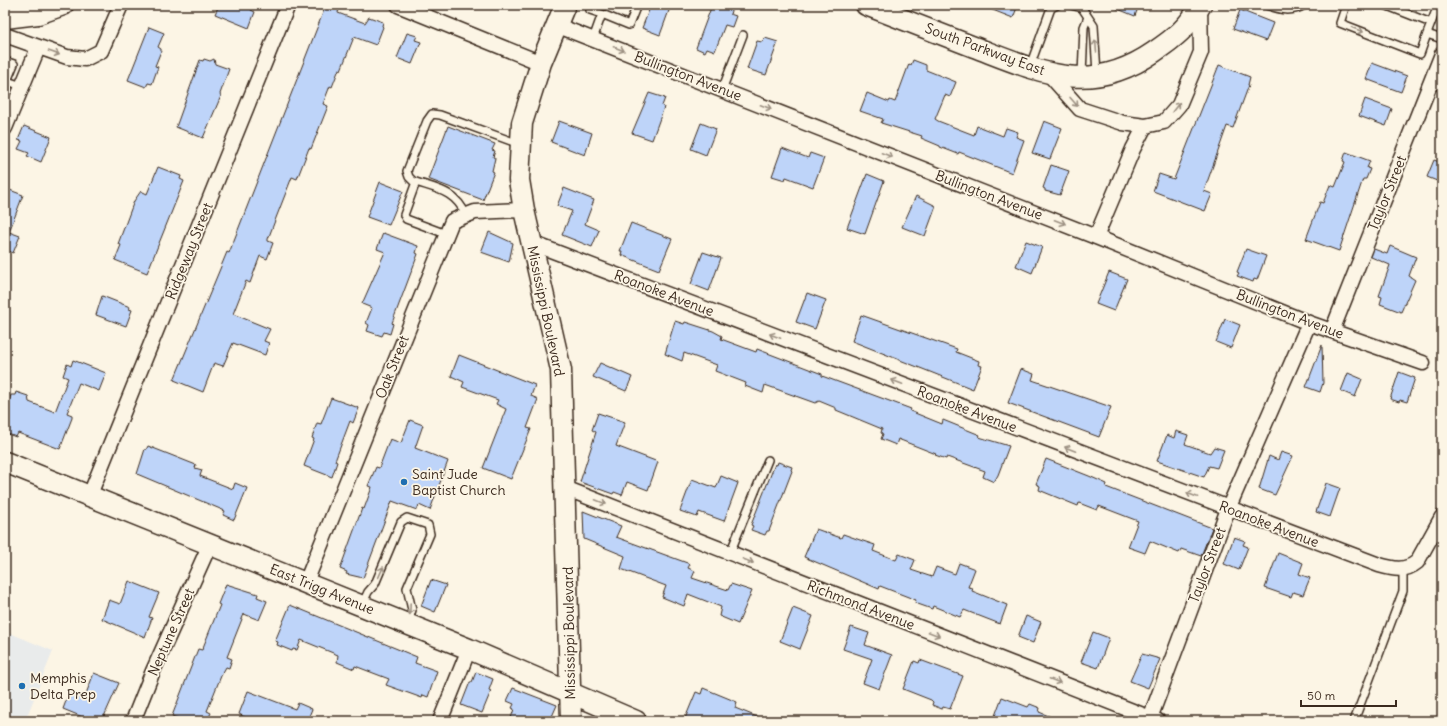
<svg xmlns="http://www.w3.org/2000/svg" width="1447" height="726" viewBox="0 0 1447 726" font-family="Delius,sans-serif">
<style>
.built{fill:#e9ebeb}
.building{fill:#bed4f9;stroke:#3b2a1e}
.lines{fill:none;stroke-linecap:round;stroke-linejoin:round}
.lane-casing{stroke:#3b2a1e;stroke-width:10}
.street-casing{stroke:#3b2a1e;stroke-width:17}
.secondary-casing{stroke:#3b2a1e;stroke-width:23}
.lane{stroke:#fcf5e5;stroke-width:7}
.street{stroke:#fcf5e5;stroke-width:14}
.secondary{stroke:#fcf5e5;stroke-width:20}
.oneway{stroke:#9c9082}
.poi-dot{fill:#1f6fb2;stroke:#fcf5e5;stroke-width:1.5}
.labels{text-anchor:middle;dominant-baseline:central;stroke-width:3.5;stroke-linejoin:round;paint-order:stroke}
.street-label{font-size:14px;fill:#3b2a1e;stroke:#fcf5e5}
.poi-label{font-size:14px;fill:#3b2a1e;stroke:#fcf5e5;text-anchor:start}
</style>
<rect width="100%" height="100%" fill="#fcf5e5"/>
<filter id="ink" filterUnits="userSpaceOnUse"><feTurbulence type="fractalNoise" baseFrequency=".025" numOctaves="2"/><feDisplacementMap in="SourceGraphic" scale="8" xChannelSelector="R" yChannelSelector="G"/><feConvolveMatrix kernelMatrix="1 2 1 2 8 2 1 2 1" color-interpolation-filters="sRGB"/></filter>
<g filter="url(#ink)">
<path class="built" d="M5,631l48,20 -28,70h-20z"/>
<path class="building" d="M219,5h34l-2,5 4,2 -6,16 -34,-14z
M326,5l13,3 -1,5 27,10 4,-6 14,5 -1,4 1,1 -7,18 -22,-8 -13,33 -2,-1 -7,18 -2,-1 -7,18 5,2 -17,43 -2,-1 -12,31 -5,-2 -16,41 -8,21v2l5,2 -6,16 -7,-3 -10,27 -4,-2 -13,33 37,15 -6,12 5,2 -4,12 -32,-12 -10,23 -9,-3 -11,29 -29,-12 53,-128 2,1z
M651,5h20l-11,30 -18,-7z
M712,5h21l-3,9 6,2 -4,11 -7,-2 -10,26 -8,-3 -2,4 -9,-4z
M980,5h38l-5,13z
M1108,5h31l-4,11z
M1240,10l33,13 -7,18 -33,-12z
M149,27l15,6 -6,14 3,2v2l-6,15 3,1 -6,17 -4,-1 -2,4 -18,-7z
M407,33l10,3 -2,4 6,2 -9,22 -15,-6z
M765,38l13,4 -12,33 -19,-6 10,-28 5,1z
M204,59l6,2 4,-2 1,5 14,5 -9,25 1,2 -18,42 -27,-11 24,-67 3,1z
M913,60l13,5v5l30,12 -6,15 -5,-2 -10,24 3,2 36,14 3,-9 26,10 3,-8 12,4 -2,5 8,3 -12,33 -53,-21 -1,2 -18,-7v-1l-19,-8 1,-2 -41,-13 2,-4 -23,-8 7,-18 22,9 1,-2 5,2 14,-38 2,1z
M1372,63l35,13 -6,16 -35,-13z
M1219,65l31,12 -2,8h1l-16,43 -6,-2 -23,65 8,3 -7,17 -52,-20 6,-17 15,5z
M649,93l16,5 -3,8 2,1 -12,33 -20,-7z
M1365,99l27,10 -6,17 -27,-10z
M559,121l33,12 -7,22 -34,-13z
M1044,121l18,7 -12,31 -18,-6z
M701,123l15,6 -10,26 -15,-6z
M24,126l27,11 -10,25 -14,-6 2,-3 -11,-4 4,-8 -4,-1z
M448,126l47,18 -3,6 3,1 -2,6 2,1 -3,13 2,1 -11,28 -55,-21z
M782,148l26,10 2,-5 14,5 -11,29 -27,-10 -1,3 -13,-4z
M1346,152l24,9 -3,7 3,1 -4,10h-3l-24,72 -33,-12 14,-37 3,1 7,-18 5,2 10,-25 -2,-1z
M1434,160l8,3v20l-15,-6z
M1051,165l18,6 -9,24 -15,-4v-2l-2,-1z
M158,167l23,9 -1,3 4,2 -37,92 -32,-13 6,-15 -3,-1 16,-43 7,-10 6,3z
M867,174l17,7 -19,53 -18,-6z
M380,182l23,9 -14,34 -22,-8z
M564,188l30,12 -9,24 14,6 -7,17 -30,-12 10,-24 -15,-5z
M7,189l16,6 -14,37 11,4 -7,17 -8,-4v-54z
M916,196l20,10 -11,30 -23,-9z
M631,223l41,16 -13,31 -38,-15 1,-4h-2z
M489,232l24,11 -4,19 -28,-10z
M383,233l35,13 -2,7 2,1 -26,69 1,1 -3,10 -6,-2 -2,4 -15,-5 2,-6 -3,-2 6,-15 -10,-4 23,-52 -8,-3z
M1026,241l16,6 -10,26 -16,-7z
M1390,246l26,11 -7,19 6,4 -14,32 -21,-8 2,-7 -3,-1 11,-31 -19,-8 3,-8 13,5z
M1246,249l20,7 -9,24 -3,-1 -1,3 -16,-6 2,-3 -2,-1z
M703,252l18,6 -12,33 -18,-7z
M1109,272l18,7 -13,32 -18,-7z
M807,293l19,7 -11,29 -19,-7z
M102,296l28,11 -1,2 3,1 -6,16 -30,-11z
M861,315l96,34 -1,3 23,9 -1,4 4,1 -9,23 -121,-48z
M1225,319l15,6 -9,23 -15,-6z
M675,321l9,3 1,-2 28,9 9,5 -1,3 35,13 1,-3 65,25v2l89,33 -1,2 32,13 1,-4 37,15 -1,2 30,9 -11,29 -4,7 -11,-5 2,-6 -38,-14 -1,2 -11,-4 1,-1 -38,-15 -2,6 -15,-6 2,-5 -2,-1 1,-4 -46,-19v-2l-17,-7 -4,2 -50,-18 -2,8 -18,-7 1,-3 -31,-12 2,-6 -33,-12 -2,8 -17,-7z
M1322,345l1,38 -3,9 -14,-5z
M459,355l76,30 -4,11 7,3 -11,29 4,1 -20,50 -28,-11 23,-59 -10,-5 2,-4 -36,-13 2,-5 -13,-6z
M73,360l33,13 -7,18 -20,-8 -12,30 5,2v3l-12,31 -42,-16 -2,4 -11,-4v-21l6,-17h4l1,-3 12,4 1,6 26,10 13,-34 -5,-2 4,-12 4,2z
M600,363l32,14 -6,14 -33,-14z
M1021,369l13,5 -2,6 79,27 -12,30 -91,-34z
M1399,372l16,6 -8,24 -7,-2 -1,2 -9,-3z
M1348,373l14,6 -7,18 -14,-6z
M331,398l28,10 -6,15 -3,-2 -15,40 2,1 -5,15 -28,-11 10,-27 -2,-1 5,-15 4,1z
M598,413l27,9 -9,24 42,16 -10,28 -21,-8 -5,13 -8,-3 -1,2 -33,-12 16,-50 -4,-2z
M410,420l13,5 -8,23 33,13 -18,49 -11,-5 -2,5 -25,-9 -29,77 -17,-4 1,-2 -7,-3 20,-55 2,-6 2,1 8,-22 -4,-1 8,-19 3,1 11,-29 11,4z
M1176,431l12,4 -3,9 25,9 4,-6 10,3 -7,18 -8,-2 -5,11 -47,-16 10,-26 7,3z
M148,446l48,19 -1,3 7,2 -2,6 33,13 2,-6 12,5 -13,32 -11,-5 2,-4 -88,-37 8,-25 1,1z
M1281,452l12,4 -18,39 -16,-6 10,-33 9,4z
M1046,459l43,17 18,8 -1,3 106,41 -11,28 -20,-7 -2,4 -29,-12 -5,12 -17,-6 10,-26 -39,-15 -2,4 -18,-7 -1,3 -39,-16 1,-4 -4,-2z
M778,462l14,5 -1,3 1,1 -23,60h-2l-2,4 -14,-5 2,-4 -2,-1 24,-61 2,1z
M721,476l17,7 -14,38 -25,-9 -2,5 -17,-6 12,-32 24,9z
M1326,483l14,5 -10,29 -14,-5z
M583,511l38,15 -5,11 74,27 -2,4 7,3 -3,7 36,12 3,-6 21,7 -14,33 -19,-8 2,-9 -33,-13 -4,12 -22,-9 4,-11 -45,-17 4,-13 -41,-17z
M816,529l25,9 2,-4 17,6 15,5 -2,6 23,9 3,-6 16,6 -4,10 21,7 4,-10 19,7 4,-11 16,6 -7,18 5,1 -1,3 35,14 -7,19 -36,-14 -4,7 -27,-11 -1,3 -17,-6 1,-3 -36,-14 -1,3 -14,-6 -61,-26z
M1234,537l11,4 -2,4 5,2 -9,23 -15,-6z
M1278,553l25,10 -4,11 11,4 -7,17 -10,-3 -2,5 -26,-9z
M431,580l15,5 -11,27 -14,-6z
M129,581l30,12 -10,24 3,1 -7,19 -43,-18 7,-19 11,4z
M226,584l32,10 -1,3 10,4 -8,19 -15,-6 -17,43 5,2 -3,9 -3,-1 -5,9 -14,35 4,2 -4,8h-22l-13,-5 26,-67 4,1 18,-45 -2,-1z
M290,605l127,52 -2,6 22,8 -9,26 -5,-2 -1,3 -36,-13 3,-6 -34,-13 -1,3 -17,-7 1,-7 -37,-15 -4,10 -4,-1 -1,2 -15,-6 1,-3 -3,-1z
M793,608l20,8 -13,33 -20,-8z
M1026,616l15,6 -8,21 -15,-6z
M851,627l18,6 -4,12 27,10 -13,34 -16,-6 9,-24 -29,-10z
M1093,632l16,6 -11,30 -17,-6z
M1142,654l18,5 -12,29 -18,-7z
M920,660l43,16 -13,33 -7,-2 -1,2 -10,-4 1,-3 -2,-2 -28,-11 11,-28 5,2z
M476,672l17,7 -4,11 2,1 -9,22 -21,-8 9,-23h2z
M94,673l25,10 -17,38h-18l1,-3 -22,-9 6,-16 15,6z
M513,688l44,17 -7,16h-40l4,-12 -2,-1 2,-4 -7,-3z
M703,688l34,14 -2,6 32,13h-83l12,-29 5,2z
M248,691l47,18 3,-6 14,6 -5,12h-55l-13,-7z
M1002,697l26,10 2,-3 10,4 -1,4 22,9h-68z"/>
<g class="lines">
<g class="lane-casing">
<path id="lane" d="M592,5l-2,5 12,4
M1071,5l11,3 12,18 3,47
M1266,5c15,5 25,8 39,0
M1346,5l-6,18 80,31 7,-20
M1385,5l46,18
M1438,5l-11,29 15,5
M593,39l9,-25 27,11 8,-20
M5,61l9,3 -7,17
M1030,66l21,-58 6,-3
M1082,75l2,-48 4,-10
M1431,83l11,4
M5,87l2,-6 15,5
M722,90l21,-55
M416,182l-12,33 2,4 40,15
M466,215c-11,-25 -30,-26 -53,-34l-4,-4 -2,-6 20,-50 5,-7 8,1 79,29
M730,553l38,-93
M362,605l6,-13 7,-8 26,-62 6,-4 21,7 2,9 -23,54 5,22 -4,13
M1354,721l49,-130v-22"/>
</g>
<g class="street-casing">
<path id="street" d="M398,5l143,58
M556,25l540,212 213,86 114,40
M5,35l62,22 18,2 16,-8 20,-46
M1048,73l32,36 43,14 22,3 19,-4 15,-17 22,-53 -1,-46
M5,128l33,-80
M1096,237l37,-88 12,-23
M532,243l847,322c14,4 26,7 38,-3l25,-45
M1332,331l110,-277
M565,488l593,233
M89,497l199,-492
M306,582l146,-361 23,-9 49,-2
M133,721l20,-50 57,-127
M440,721l29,-72
M1149,721l79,-212 81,-186"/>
</g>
<g class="secondary-casing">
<path id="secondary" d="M565,5l-24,58 -19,60 -3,57 5,30 37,160 10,351
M866,5c36,14 72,28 108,42 66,25 115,50 180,5 22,-15 33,-24 47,-47
M5,18l33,-4 25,-9
M5,462l464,187 167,72"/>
</g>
<use href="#lane" class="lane"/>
<use href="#street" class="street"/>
<use href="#secondary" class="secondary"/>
</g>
<defs><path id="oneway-shaft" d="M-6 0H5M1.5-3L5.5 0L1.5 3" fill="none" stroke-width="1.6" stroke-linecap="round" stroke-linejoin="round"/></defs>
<g class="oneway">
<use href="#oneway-shaft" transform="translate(1358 30) rotate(21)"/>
<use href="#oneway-shaft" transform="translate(1096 46) rotate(-94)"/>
<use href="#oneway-shaft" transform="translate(619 49) rotate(21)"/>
<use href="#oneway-shaft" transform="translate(54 53) rotate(19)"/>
<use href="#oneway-shaft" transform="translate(1074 102) rotate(49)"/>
<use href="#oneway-shaft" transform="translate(766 107) rotate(21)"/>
<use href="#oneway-shaft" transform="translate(1176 107) rotate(-52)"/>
<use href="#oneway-shaft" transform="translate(887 155) rotate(21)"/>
<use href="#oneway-shaft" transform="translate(1060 222) rotate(21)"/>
<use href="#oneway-shaft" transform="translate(775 336) rotate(-159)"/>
<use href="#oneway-shaft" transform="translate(897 382) rotate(-159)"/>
<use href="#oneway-shaft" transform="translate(1070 449) rotate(-159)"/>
<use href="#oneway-shaft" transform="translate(1192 495) rotate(-159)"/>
<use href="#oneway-shaft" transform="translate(601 502) rotate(22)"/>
<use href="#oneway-shaft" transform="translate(748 561) rotate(21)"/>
<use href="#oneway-shaft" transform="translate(381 572) rotate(-66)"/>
<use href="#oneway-shaft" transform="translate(410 609) rotate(92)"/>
<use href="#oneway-shaft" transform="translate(934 634) rotate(21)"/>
<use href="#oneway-shaft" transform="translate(1055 681) rotate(21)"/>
</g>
</g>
<g class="poi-dot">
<circle cx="404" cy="482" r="4"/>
<circle cx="22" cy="686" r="4"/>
</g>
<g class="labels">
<g class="street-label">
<text transform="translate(985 49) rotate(20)">South Parkway East</text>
<text transform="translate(688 76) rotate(21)">Bullington Avenue</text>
<text transform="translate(1387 193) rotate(-68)">Taylor Street</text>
<text transform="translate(989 195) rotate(21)">Bullington Avenue</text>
<text transform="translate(189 251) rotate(-68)">Ridgeway Street</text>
<text transform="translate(664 293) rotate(21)">Roanoke Avenue</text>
<text transform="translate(546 311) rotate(78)">Mississippi Boulevard</text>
<text transform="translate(1290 314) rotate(21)">Bullington Avenue</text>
<text transform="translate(392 367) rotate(-68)">Oak Street</text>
<text transform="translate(967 409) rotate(21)">Roanoke Avenue</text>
<text transform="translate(1269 524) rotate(21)">Roanoke Avenue</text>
<text transform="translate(1207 565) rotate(-69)">Taylor Street</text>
<text transform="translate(322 589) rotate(22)">East Trigg Avenue</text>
<text transform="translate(861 605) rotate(21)">Richmond Avenue</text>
<text transform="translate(171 632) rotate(-66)">Neptune Street</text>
<text transform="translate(569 633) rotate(-91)">Mississippi Boulevard</text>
</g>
<g class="poi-label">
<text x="412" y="474">Saint Jude<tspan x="412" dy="16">Baptist Church</tspan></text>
<text x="30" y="678">Memphis<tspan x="30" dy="16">Delta Prep</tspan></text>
</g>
</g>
<rect width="1447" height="726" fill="none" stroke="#fcf5e5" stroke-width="20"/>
<rect x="10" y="10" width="1427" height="706" fill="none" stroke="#3b2a1e" stroke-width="1.5" filter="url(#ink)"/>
<path d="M1301 700v6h95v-6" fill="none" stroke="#3b2a1e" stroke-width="2"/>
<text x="1307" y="700" font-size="12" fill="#3b2a1e" stroke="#fcf5e5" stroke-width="3" paint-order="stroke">50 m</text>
</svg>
